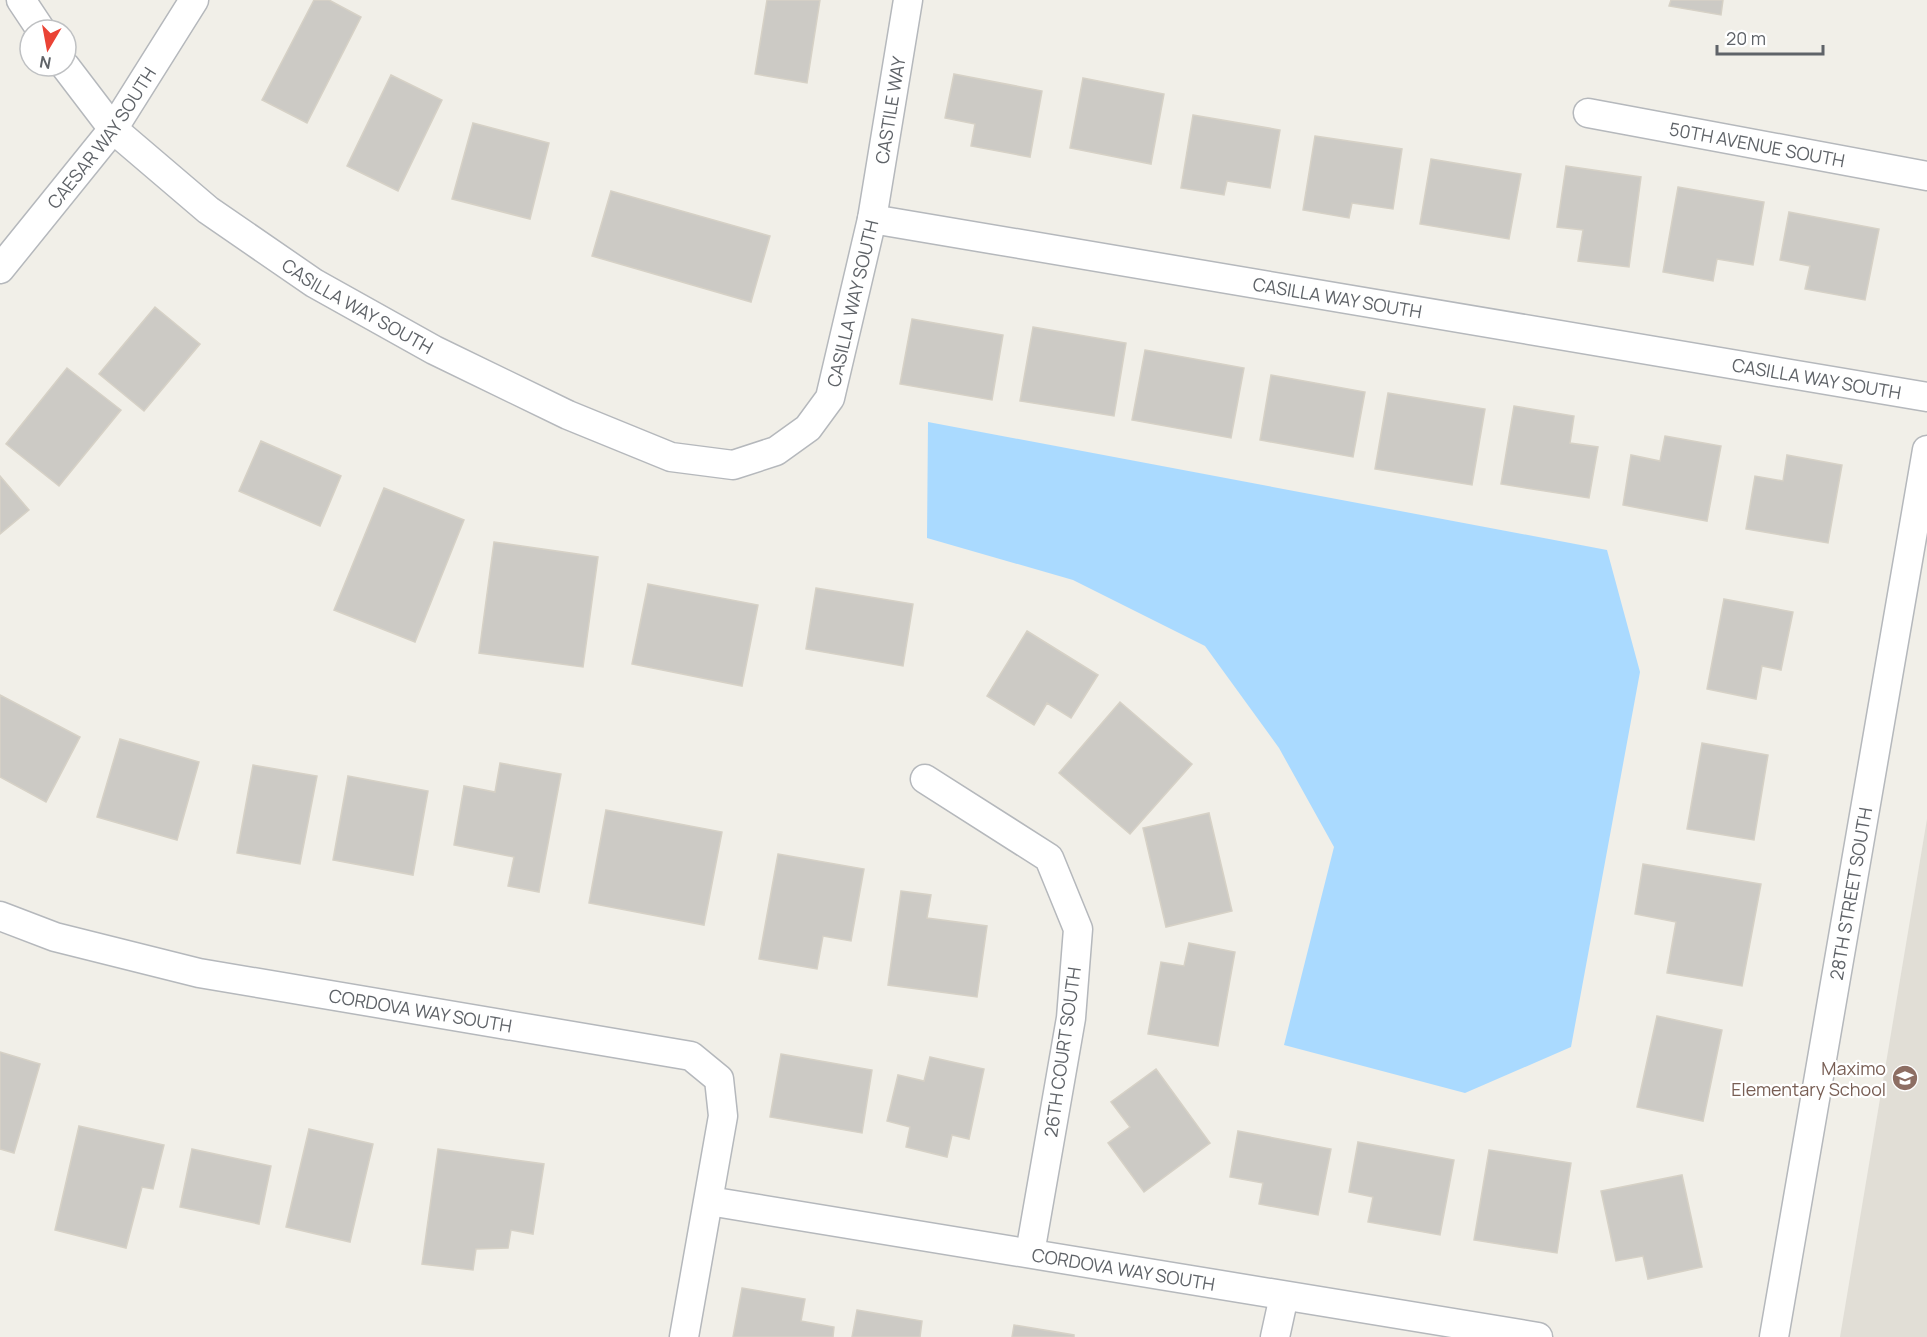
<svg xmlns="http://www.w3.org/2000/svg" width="1927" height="1337" viewBox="0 0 1927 1337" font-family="Manrope,sans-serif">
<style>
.education{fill:#e1ded6}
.water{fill:#aadaff}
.building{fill:#cccac5;stroke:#d6d1c6;stroke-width:1.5}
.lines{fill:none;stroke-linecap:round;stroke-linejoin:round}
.minor-casing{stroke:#b5b8bc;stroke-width:31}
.minor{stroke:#fff;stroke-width:28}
.labels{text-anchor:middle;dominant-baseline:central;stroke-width:4.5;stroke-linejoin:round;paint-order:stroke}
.street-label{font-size:18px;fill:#5f6368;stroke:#fff}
.education-label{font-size:18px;fill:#785e54;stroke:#fff;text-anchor:end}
</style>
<rect width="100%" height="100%" fill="#f1efe8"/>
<path class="education" d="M1927,819v518h-87z"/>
<path class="water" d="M928,422l679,128 33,122 -69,375 -106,46 -181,-48 50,-198 -55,-99 -74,-102 -132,-66 -146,-42z"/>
<path class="building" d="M314,0h15l32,17 -54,106 -45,-23z
M767,0h53l-13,83 -52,-9z
M1671,0h52l-2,15 -52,-9z
M954,74l88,17 -12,66 -59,-11 4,-22 -30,-6z
M391,75l51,25 -44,91 -51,-25z
M1083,78l81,16 -13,70 -81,-16z
M1193,115l87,15 -10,58 -43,-7 -3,14 -43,-7z
M473,123l76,20 -19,76 -78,-20z
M1315,136l87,13 -9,60 -41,-6 -3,15 -46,-8z
M1431,159l90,15 -12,65 -89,-15z
M1566,166l75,11 -12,90 -51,-6 5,-31 -26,-3z
M1678,187l86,15 -11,63 -36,-6 -4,22 -50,-9z
M611,191l159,45 -19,66 -159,-46z
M1789,212l90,17 -14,71 -60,-11 5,-23 -30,-6z
M155,307l45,37 -56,67 -45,-37z
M912,319l91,16 -11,65 -92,-16z
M1033,327l93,16 -12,73 -94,-15z
M1145,350l99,18 -13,70 -99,-18z
M67,368l54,42 -62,76 -53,-42z
M1271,375l94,17 -12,65 -93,-17z
M1388,393l97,16 -13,76 -97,-16z
M1514,406l60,10 -4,27 28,4 -9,51 -88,-14z
M1665,436l56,10 -14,75 -84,-16 8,-50 29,6z
M261,441l80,35 -21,50 -81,-35z
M1787,455l55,10 -14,78 -82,-14 9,-53 28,5z
M0,476l29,34 -29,24z
M384,488l80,32 -49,122 -81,-32z
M494,542l104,15 -15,110 -104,-14z
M648,584l110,21 -16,81 -110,-22z
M816,588l97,16 -10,62 -97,-17z
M1724,599l69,13 -12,58 -19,-4 -6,33 -49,-10z
M1027,631l71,44 -27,43 -24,-15 -13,22 -47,-29z
M0,695l80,42 -34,65 -46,-25z
M1120,702l72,62 -62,70 -71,-61z
M120,739l79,23 -22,78 -80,-23z
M1702,743l66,12 -14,85 -67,-11z
M500,763l61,11 -22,118 -31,-6 6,-29 -60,-12 10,-59 31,6z
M253,765l64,11 -17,88 -63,-11z
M348,776l80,15 -15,84 -80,-15z
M606,810l116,22 -18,93 -115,-22z
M1209,813l23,98 -66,16 -23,-99z
M778,854l86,15 -13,72 -28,-5 -6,33 -58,-10z
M1643,864l118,20 -19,102 -75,-13 9,-51 -41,-8z
M901,891l30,4 -4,23 60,8 -10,71 -89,-12z
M1189,943l46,9 -17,94 -70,-12 13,-72 23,4z
M1657,1016l65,14 -19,91 -66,-14z
M0,1052l40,12 -26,89 -14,-4z
M781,1054l91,16 -10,63 -92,-16z
M930,1057l54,12 -15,70 -17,-4 -5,22 -41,-10 4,-20 -23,-6 11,-46 26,6z
M1156,1069l54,74 -66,49 -36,-49 22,-16 -19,-25z
M79,1126l85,19 -11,44 -11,-2 -16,61 -71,-18z
M309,1129l64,15 -23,98 -64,-15z
M1238,1131l93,18 -13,66 -59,-11 4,-21 -33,-6z
M1358,1142l96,18 -14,75 -72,-13 5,-25 -24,-5z
M192,1149l79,17 -12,58 -79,-17z
M438,1149l106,15 -11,70 -22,-4 -3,18 -32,1 -3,21 -51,-6z
M1489,1150l82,13 -14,90 -83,-13z
M1682,1175l20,92 -54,12 -5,-23 -27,5 -15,-70z
M742,1288l63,11 -4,22 33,6 -1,10h-100z
M857,1310l65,11 -2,16h-68z
M1014,1325l60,10v2h-62z"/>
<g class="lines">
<g class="minor-casing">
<g id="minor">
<path d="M21,0l20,30"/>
<path id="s1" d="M65,66l48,63 95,81 106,73 120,67 134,65 103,42 62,8 43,-14 32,-23 22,-30 42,-179 36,-219"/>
<path id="s2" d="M1588,113l339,63"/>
<path id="s3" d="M872,219l1055,178"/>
<path id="s4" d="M0,269l113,-140 81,-129"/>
<path d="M925,779l124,79 29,71 -7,89 -41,235"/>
<path id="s5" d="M0,916l55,21 144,36 492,83 28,23 4,37 -39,221"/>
<path id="s6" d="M709,1201l829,136"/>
<path d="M1275,1337l9,-41"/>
<path id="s7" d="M1774,1337l153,-887"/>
</g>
</g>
<use href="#minor" class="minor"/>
</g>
<defs>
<g id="school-disc" transform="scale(1.35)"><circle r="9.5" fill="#8d6e63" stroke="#fff"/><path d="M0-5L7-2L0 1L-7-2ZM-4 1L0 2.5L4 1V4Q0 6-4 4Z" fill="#fff"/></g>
</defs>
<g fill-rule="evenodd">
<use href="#school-disc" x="1905" y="1078"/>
</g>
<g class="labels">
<g class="street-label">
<text stroke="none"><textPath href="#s1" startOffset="1209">CASTILE WAY</textPath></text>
<text stroke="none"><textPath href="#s4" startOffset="166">CAESAR WAY SOUTH</textPath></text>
<text stroke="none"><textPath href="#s2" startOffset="172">50TH AVENUE SOUTH</textPath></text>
<text stroke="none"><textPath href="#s3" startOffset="472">CASILLA WAY SOUTH</textPath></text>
<text stroke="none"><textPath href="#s1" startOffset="382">CASILLA WAY SOUTH</textPath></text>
<text stroke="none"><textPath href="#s1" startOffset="1012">CASILLA WAY SOUTH</textPath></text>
<text stroke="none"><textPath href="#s3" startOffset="958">CASILLA WAY SOUTH</textPath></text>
<text stroke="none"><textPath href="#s7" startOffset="450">28TH STREET SOUTH</textPath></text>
<text stroke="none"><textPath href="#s5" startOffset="432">CORDOVA WAY SOUTH</textPath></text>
<text transform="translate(1062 1052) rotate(-82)">26TH COURT SOUTH</text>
<text stroke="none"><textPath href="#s6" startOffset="420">CORDOVA WAY SOUTH</textPath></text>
</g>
<g class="education-label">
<text x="1886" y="1068">Maximo<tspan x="1886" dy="21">Elementary School</tspan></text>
</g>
</g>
<g transform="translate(48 48) rotate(190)"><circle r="28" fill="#ffffff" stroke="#bfc1c3" stroke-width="1.5"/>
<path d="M0-4.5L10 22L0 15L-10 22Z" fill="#ea4335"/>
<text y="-9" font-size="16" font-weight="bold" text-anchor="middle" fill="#5f6368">N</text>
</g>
<path d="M1717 45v9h106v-9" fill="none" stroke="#5f6368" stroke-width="3"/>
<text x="1726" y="45" font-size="18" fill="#5f6368" stroke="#ffffff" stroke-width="4.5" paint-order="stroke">20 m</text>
</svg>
